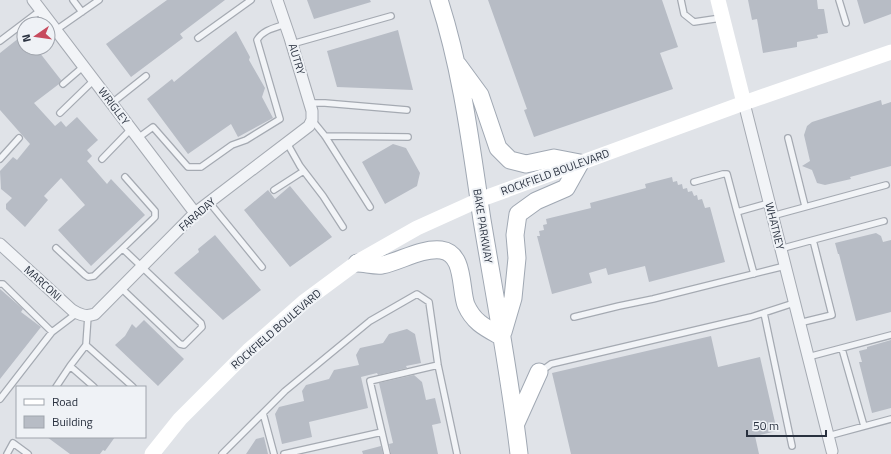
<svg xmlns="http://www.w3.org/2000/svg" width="891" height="454" viewBox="0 0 891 454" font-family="'Titillium Web',sans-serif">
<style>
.building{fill:#b7bcc5}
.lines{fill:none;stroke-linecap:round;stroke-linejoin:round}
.lane-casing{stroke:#a5aab2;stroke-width:8}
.street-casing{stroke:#a5aab2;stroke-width:13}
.primary-casing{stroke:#a0a8b3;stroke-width:19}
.lane{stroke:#f2f4f7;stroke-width:5.5}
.street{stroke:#f2f4f7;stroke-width:11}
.secondary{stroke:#fff;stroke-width:15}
.primary{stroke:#fff;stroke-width:17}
.labels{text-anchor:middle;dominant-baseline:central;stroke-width:4;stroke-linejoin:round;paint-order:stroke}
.street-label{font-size:11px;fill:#29313f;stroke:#eff2f6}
</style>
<rect width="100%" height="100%" fill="#e0e3e8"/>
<path class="building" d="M167,0h58l-45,34 3,4 -52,39 -25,-33z
M307,0h63l1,2 -57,17z
M488,0h174l16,47 -18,6 13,36 -139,48 -10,-27 3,-1z
M748,0h69l1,9h6l4,24 -11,2 1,3 -21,4v5l-34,6 -6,-34 -5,1z
M857,0h34v14l-27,10z
M398,30l15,60 -76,-3 -10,-36z
M236,31l14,26 -1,3 16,28 -3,9 11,21 -35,19 -7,-13 -43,30 -41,-55 25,-20 2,3z
M24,34v14h12l25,32 -2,4 -25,19 21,23 6,-5 5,6 11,-10 21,23 -11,10 5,6 -5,5 20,23 4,-5 34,36 -54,51 -33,-36 27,-25 -24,-27 -17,18 4,4 -23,27 -19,-18v-5l6,-6 -11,-9 -1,-18 13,-14 4,3 13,-16 -30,-34v-57z
M881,100l1,5 9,-3v64l-41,11 1,2 -26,6 -8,-2 -5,-13 -10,-4 8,-5 -6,-26 3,-9 5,-4z
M393,144l13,4 14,25 -3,13 -32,18 -23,-42z
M672,177l1,5 4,-1 1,4 4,-1 1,5 4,-1 1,4 4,-1 2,5 3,-1 1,5 4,-1 3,9 5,-1 15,55 -76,20 -4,-16 -37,9 -2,-7 -17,5 3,10 -40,11 -15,-58h3l-1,-5 5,-1 -1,-5 4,-1 -1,-5 45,-11 -1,-5 56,-15 -1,-4z
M290,186l42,51 -42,30 -46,-57 24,-20 7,9z
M876,233l5,3 2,6 8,-2v72l-35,9 -17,-67h-1l-3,-11z
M215,235l46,55 -38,30 -49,-47 25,-21 -1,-3z
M0,289l23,20 -2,3 20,15 -41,52z
M144,320l40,39 -26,27 -43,-41 10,-9 7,-12 4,4z
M407,329l8,5 6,29 -15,3 1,2 -29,7 -1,-2 -16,4 7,31 -59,14 3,15 -30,7 -7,-30 4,-7 25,-6 -2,-10 4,-6 23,-6 5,-9 25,-5 -3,-10 4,-7 23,-5 6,-9z
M711,336l7,31 42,-10 17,74 -22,5 4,18h-188l-19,-81z
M891,340v68l-19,5 -13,-51h3l-3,-11 8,-2v-2z
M414,375l8,7 4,18 9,-2 6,25 -9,2 6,29h-47l-2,-10 4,-1 -14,-60z
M47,437h68l-10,14 -2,-1 -3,4h-30z
M264,437l4,17h-22l10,-15z
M381,446l2,8h-20l-1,-3z"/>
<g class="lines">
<g class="lane-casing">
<path id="lane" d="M73,0l9,12
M681,0l3,14 10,8 27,-4
M839,0l7,23
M56,30l43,-30
M198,38l53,-38
M0,41l41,-31
M292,44l99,-28
M63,84l21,-18
M112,103l34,-27
M310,103h15l82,7
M60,113l34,-33
M312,120l13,16 45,71
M325,136l83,1
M138,138l15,-11 35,40h13l31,-22 14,-5 34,-21 -23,-79c6,-10 17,-12 29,-16
M788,138l17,68
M287,143l13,23 23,30 20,31
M0,159l19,-21
M102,159l29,-30
M694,182l29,-8h4l10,38
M274,190l28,-18 1,-2
M209,202l53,65
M772,216l114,-31
M813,240l71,-19
M56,248l29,27 3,2 6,-1 58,-56 3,-3v-6l-30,-34
M780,249l33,-9 19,75 -33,8
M754,274l-17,-62 32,-9
M0,284h3l49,48 25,-19
M121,288l59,56 4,1 18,-18 -1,-4 -78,-74
M764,313l28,133
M88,316l-2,29 47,42
M574,317l45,-11 34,-7 132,-33
M842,349l22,77
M808,357l83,-22
M70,366l16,-21
M540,372l11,-8 200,-47 43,-14
M56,387l14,-21 24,21
M0,399l52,-67
M263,413l11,41
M828,436l63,-17
M7,454l6,-11 15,11
M222,454l63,-63 85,-70 47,-27 12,8 9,63 19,89
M284,454l98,-22
M387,454l-17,-73 68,-16"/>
</g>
<g class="street-casing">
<path id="street" d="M33,0l162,213
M744,103l88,348
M0,244l72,66c8,5 14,7 23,4l100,-101 114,-87 3,-6v-9l-22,-73 -13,-38"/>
</g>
<g class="primary-casing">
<path id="primary" d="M439,0c23,71 32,146 43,220 13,78 28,156 37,234
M458,65l22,30 18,53 12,12 16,4 28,-6 26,5 -14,25 -30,13 -18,13 -3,21 2,23 -4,40 -10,34
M357,263c8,0 17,3 25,2 19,-4 39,-17 59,-15 24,3 19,39 25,55 8,18 20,23 36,32
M516,423l23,-51"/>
</g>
<use href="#lane" class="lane"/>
<use href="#street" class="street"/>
<path class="secondary" d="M718,0l26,103
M152,454l28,-35 68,-68 57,-50 54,-40 58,-33 62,-28 265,-97 147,-51"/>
<use href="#primary" class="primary"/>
</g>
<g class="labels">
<g class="street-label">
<text transform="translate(297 59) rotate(73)">AUTRY</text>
<text transform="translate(114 106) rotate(53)">WRIGLEY</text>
<text transform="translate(555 172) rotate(-20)">ROCKFIELD BOULEVARD</text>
<text transform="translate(197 214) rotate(-41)">FARADAY</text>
<text transform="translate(483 226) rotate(81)">BAKE PARKWAY</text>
<text transform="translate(775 226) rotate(76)">WHATNEY</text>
<text transform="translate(43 283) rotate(42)">MARCONI</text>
<text transform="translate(276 329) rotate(-41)">ROCKFIELD BOULEVARD</text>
</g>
</g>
<rect x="16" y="386" width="130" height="52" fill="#eff2f6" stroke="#a0a5ad"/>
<rect x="24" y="399" width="20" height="6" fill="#ffffff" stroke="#a0a5ad"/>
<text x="52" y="406" font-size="12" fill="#29313f">Road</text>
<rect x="24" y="416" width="20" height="12" fill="#b7bcc5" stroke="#a0a5ad"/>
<text x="52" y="426" font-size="12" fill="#29313f">Building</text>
<g transform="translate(36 36) rotate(257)"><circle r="19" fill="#eff2f6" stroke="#a0a5ad"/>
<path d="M0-3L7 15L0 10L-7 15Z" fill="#c74b5e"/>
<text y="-6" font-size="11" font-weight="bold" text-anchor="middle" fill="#29313f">N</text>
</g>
<path d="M747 430v6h79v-6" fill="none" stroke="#29313f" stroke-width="2"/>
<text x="753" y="430" font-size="12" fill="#29313f" stroke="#eff2f6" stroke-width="3" paint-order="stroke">50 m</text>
</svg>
